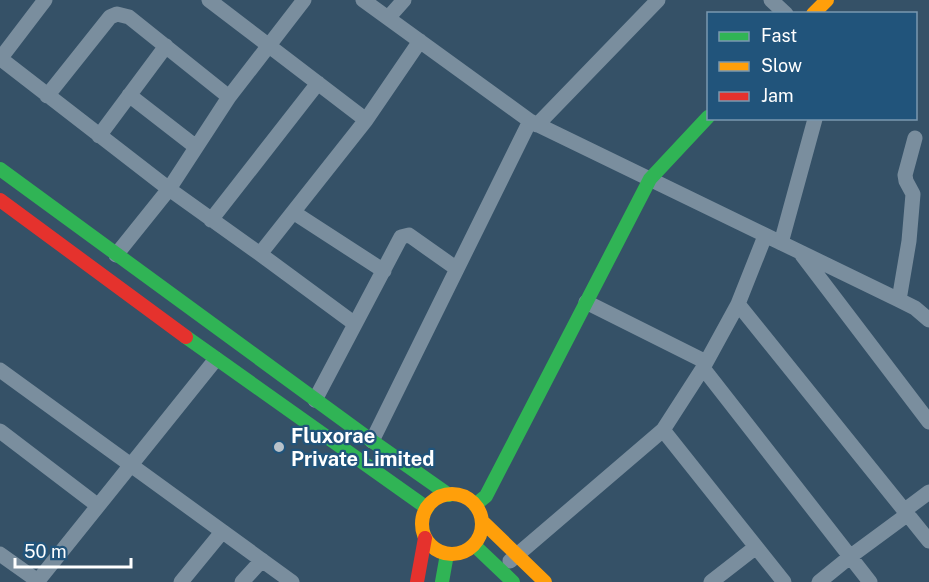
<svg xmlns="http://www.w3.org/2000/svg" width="929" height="582" viewBox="0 0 929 582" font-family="'Public Sans',sans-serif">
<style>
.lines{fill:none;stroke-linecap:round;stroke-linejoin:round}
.street{stroke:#7a8e9e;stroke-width:15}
.fast{stroke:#30b455;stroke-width:14}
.slow{stroke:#ff9f0a;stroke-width:14}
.jam{stroke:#e5322d;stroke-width:14}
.poi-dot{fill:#b8c2ca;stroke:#21547b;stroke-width:2}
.labels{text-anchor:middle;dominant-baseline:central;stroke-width:4.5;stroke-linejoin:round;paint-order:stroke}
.poi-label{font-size:20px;font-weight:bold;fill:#fff;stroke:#21547b;text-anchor:start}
</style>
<rect width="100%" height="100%" fill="#355167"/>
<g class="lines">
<path class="street" d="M209,0l157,120
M363,0l167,121 369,179 16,8 14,12
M771,0l15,14
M388,18l16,-18
M0,59l45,-59
M1,59l168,130 91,65 106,-134 54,-79
M129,95l67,52
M47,96l63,-79 7,-3 12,3 100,80
M537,125l121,-125
M99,136l67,-90
M293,212l91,59
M211,220l107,-137
M781,243l34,-124
M260,254l95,70
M116,255l53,-66 60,-92 75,-97
M802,255l127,167
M899,300l10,-59 4,-47 -7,-13 -1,-6 10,-37
M586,302l120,60
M738,304l191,237
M703,368l167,214
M0,370l292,212
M315,400l86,-163 8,-2 48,34
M663,430l121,152
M0,431l97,74
M372,441l158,-320
M905,510l24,-18
M0,554l38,27
M510,561l153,-131 40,-62 35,-64 27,-68
M37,582l179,-223
M181,582l41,-50
M242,582l20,-22
M711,582l45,-35
M819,582l32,-26 57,-42"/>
<path class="fast" d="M0,169l372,272 77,54
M186,337l241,171
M475,505l11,-9 164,-317 58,-62
M474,545l39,37
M442,582l5,-28"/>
<path class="slow" d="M813,14l14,-14
M422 524a30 30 0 1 1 60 0a30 30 0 1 1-60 0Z
M482,521l63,61"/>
<path class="jam" d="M0,200l186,137
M417,582l8,-44"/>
</g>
<circle class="poi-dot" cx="279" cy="447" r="6"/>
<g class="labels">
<g class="poi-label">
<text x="291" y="436">Fluxorae<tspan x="291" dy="23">Private Limited</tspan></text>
</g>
</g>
<rect x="707" y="12" width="210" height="108" fill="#21547b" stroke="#7a98b0" stroke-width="1.5"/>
<rect x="719" y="32" width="30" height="9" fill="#30b455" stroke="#7a98b0" stroke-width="1.5"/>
<text x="761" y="42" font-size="18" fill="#ffffff">Fast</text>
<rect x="719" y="62" width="30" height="9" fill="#ff9f0a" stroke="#7a98b0" stroke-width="1.5"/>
<text x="761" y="72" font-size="18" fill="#ffffff">Slow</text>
<rect x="719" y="92" width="30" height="9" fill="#e5322d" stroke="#7a98b0" stroke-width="1.5"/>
<text x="761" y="102" font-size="18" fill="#ffffff">Jam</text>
<path d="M15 558v9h116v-9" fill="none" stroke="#ffffff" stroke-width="3"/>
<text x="24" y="558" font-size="18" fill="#ffffff" stroke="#21547b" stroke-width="4.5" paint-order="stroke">50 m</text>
</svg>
